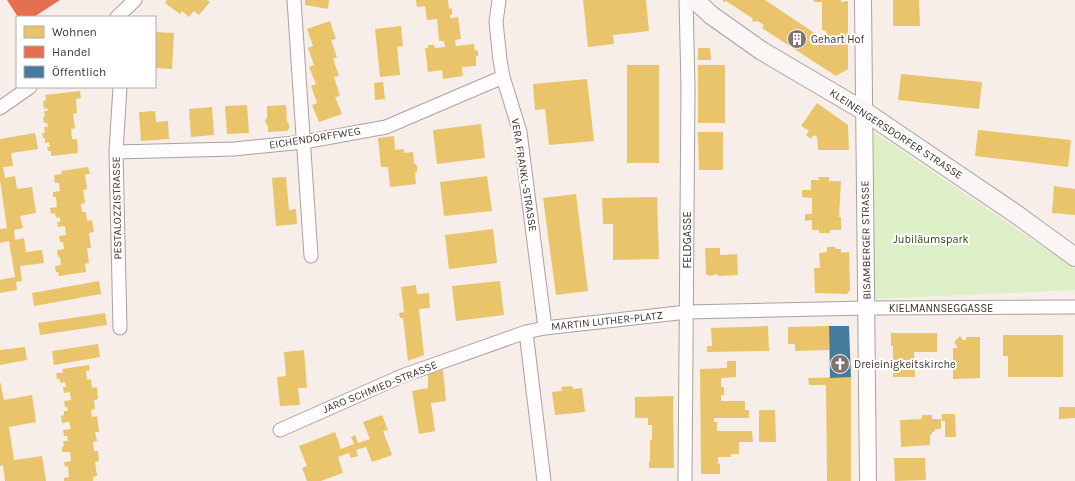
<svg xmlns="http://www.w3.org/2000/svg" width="1075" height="481" viewBox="0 0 1075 481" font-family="Karla,sans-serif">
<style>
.green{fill:#dcefc7}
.homes{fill:#e9c46a}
.shops{fill:#e76f51}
.public{fill:#457b9d}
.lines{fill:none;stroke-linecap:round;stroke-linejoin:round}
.minor-casing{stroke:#aaa19d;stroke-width:15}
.tertiary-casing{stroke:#aaa19d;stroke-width:18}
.secondary-casing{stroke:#aaa19d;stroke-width:20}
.minor{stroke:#fefcfc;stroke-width:13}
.tertiary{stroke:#fefcfc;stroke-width:16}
.secondary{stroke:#faf6f6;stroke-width:18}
.labels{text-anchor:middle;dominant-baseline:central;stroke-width:4;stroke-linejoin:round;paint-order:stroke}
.poi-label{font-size:11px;fill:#3e332e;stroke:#fff;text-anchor:start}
.street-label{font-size:11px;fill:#3e332e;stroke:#fff}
.park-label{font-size:11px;fill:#244800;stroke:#fff}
</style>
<rect width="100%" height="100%" fill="#f7eee9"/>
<path class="green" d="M874,132l201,137v21l-202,9z"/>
<path class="homes" d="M167,0h40l3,2 -11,13 -5,-4 -5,6 -7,-6 -2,3 -15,-11z
M305,0h24l-1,9 -23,-4z
M416,0h32l1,9 3,-1v7h-2v3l8,-1 3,22 -6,1 1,6 18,-2 1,7 3,-1v6h-2v10l-14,1 1,9 -20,3 -1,-9 -14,2 -3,-24h3v-3h6l1,3 10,-1 -1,-6h-5l-2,-22 -10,1 -2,-14 -8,1z
M583,0h63l3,31 -36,4 1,9 -26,3z
M723,0h42l51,34 -2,3 8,5 3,-2 1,-9 -4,-1v-28h-8v-2h27v2l7,-1v68l-12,7 -74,-48 2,-3 -7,-4 -4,1 -1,-4 -26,-17 -3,1z
M893,0h26l1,26h-27z
M330,21l6,18 -5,1 6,17 -4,2 6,17 -5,1 6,19 -5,1 7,17 -23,8 -7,-17 5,-2 -6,-17 5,-2 -7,-17 5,-2 -6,-17 5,-2 -6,-17z
M401,26l2,20 -6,1 3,28 -20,2 -5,-48z
M155,32l19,1 -2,36 -17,-1z
M698,48h12l1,12h-13z
M627,65h32v98h-32z
M698,65h27v58h-27z
M901,74l81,8 -3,27 -81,-9z
M587,79l7,62 -45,4 -4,-36 -10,1 -2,-26z
M383,82l2,17 -10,1 -1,-17z
M80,91l1,7 -5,1 1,14 -4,1 2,14 -4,1 1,10h5l1,14 -27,3v-5h-3l-1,-4h3l-1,-5 -4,1v-5h-2l-1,-5h3l-1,-6h4l-1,-4h-3l-1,-6h2l-1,-6h4l-1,-3 -3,1 -1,-8 3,-1 -1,-5z
M817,103l31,22 1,25h-31l-1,-13 -3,-2 -3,4 -5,-4 3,-4 -8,-5z
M247,105l2,28 -22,1 -2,-28z
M286,105l1,17 2,2v4l-2,3 -19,1v-6l-2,-2 -1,-3 2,-3v-12z
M212,107l2,28 -23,2 -2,-28z
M155,111l1,11 12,-1 1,18 -28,2 -2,-29z
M481,124l4,34 -48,6 -4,-34z
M978,130l93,10 -3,27 -93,-11z
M698,132h25v38h-24z
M35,133l3,16 -27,4 2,13 -10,1 2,11 10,-2 2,13 15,-2 4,26 -16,3 3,12 -9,2 1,10 9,-2 2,14 16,-2 2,13 -24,3 2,15 -6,1 1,8 -17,3v-13l15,-3 -6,-36 -9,2v-14l7,-1 -7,-48v-41z
M394,136l1,14 9,-1v4l9,-1 1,11 3,3v5l-2,2 1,11 -26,3 -2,-20h-7l-3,-29z
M88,167l2,7h-5l2,15 -4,1 2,13 -4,1 1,8h4l1,9 5,-1 2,12 -5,1 2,15h-4l2,15 -4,1 1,8 -27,4 -1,-4h-2l-1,-6 6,-1 -1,-8h-2l-1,-7 7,-1 -1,-7h-3l-1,-6 7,-1 -1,-9 -7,1 -1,-5h3v-5l-4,1 -1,-5 -4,1 -1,-6 7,-1 -1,-10h-3v-5l7,-1 -1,-8h-4l-1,-8 8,-1 -1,-3z
M487,176l5,35 -48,5 -4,-34z
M286,177l3,33 7,-1 1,15 -21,2 -4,-48z
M818,177h11v4h12l-2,36h2v13h-11v3h-11v-3h-7v-10l-7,1v-7h7v-16l-10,-1v-7h9v-10h8z
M1054,186l21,3v26l-23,-2z
M576,194l12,97 -32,4 -13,-97z
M657,197l2,62 -46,1v-36h-10l-1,-26z
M493,229l4,34 -48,6 -4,-34z
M827,247h8l1,2h5v4l8,-1 1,38 -3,4 -32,-1 -1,-25h6l-1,-15 8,-1z
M705,248h15v7l17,-1 1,21 -20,1v-2l-9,2 -3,-2z
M99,281l2,13 -67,12 -2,-13z
M500,281l4,34 -48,6 -4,-35z
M416,285l1,9 12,-1 1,15 -11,1 5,46 -16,6 -5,-43h-3l-1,-5 5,-1 -3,-25z
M105,313l2,12 -67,10 -2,-12z
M768,326l1,25 -62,1v-6h5l-1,-18z
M829,326v24l-34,1v-7h-7v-17z
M891,333h46v19h-23l1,25h-22v-31h-2z
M1003,335h60v42h-55v-21h-5z
M960,336l3,4h3v-3h14v41l-27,1v-31h4v-2l-3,-4z
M98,344l2,13 -46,8 -2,-14z
M25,347l2,13 -27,5v-15z
M304,350l3,38h-9l2,17 -20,1 -3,-29 9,-1 -2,-24z
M727,361h9v16l-15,1v9h3v8h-3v6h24v9h4v8h-35v4h3v9h35l1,11h-14v12h-8v3h-13v7l2,-1v11h-19l-1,-105 27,-1z
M89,365v6h-3l1,9 4,-1 1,9 5,-1 1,12 -4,1 1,9 -4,1 1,7 5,-1 2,16h-4l2,9 -4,1 1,9h4l1,10 -4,1 2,14 -4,1v4h-29v-3l5,-1 -1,-11 -3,1 -1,-5 7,-1 -1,-9h-8v-5l2,-1 -1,-5h5l-1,-5h-3l-1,-6 8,-1 -2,-7 -7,1 -1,-7 3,-1v-4h4l-1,-4h-2l-1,-6 7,-1 -1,-8 -6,1 -1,-6h3l-1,-5 -5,1v-4h-3l-1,-6h7l-1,-4z
M443,370l3,31 -15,2 4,28 -16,3 -7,-43 16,-3v-14z
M851,377v104h-24l-1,-96h-17l-1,-7z
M0,381l4,19 28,-5 4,27 -27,5 5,33 28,-4 4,25h-41l-2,-16 -3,1z
M572,386l1,3 9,-1 3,24 -30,3 -3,-23 10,-1 -1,-4z
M673,396l1,72h-25v-7h1v-21h2v-15h-4v-7h-13v-21z
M1059,407h16v11l-16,1z
M759,410h16l1,32h-17z
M942,414h13l1,23h-11v-16h-3z
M382,415l6,15 -5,1 9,24 -20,7 -6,-15 -10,3 2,6 -7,2 -2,-5 -11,4 5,16 -22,8h-14l-5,-13 5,-2 -8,-20 36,-14 6,17 13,-5 -3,-7 4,-2 3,8 12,-4 -7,-17z
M922,415h10v4h9v10h-6v2l-3,1v3h-2v10l-29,2 -1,-27 22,-1z
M894,458h31l1,22 -31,1z"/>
<path class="shops" d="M7,0h53l-26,17h-16z"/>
<path class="public" d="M829,326h20l2,51 -21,1z"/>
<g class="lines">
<g class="minor-casing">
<path id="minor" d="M294,0l17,256
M499,0l-3,22 4,38 3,17 17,55 25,196
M117,17l18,-17
M0,108l30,-21
M116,152l118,-3 70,-7 82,-15 117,-50
M120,328l-4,-176 4,-65
M526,332l18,149
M280,430l122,-54 124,-44 19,-4 142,-16 180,-4 208,-1
M685,481l3,-394 -2,-87"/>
</g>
<g class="tertiary-casing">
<path id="tertiary" d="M863,0l5,481"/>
</g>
<g class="secondary-casing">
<path id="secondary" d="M695,0l16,15 51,36 102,60 152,103 59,43"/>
</g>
<use href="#minor" class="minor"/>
<use href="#tertiary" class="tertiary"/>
<use href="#secondary" class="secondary"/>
</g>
<defs>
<g id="building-disc" transform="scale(1)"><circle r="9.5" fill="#7f746f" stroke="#fff"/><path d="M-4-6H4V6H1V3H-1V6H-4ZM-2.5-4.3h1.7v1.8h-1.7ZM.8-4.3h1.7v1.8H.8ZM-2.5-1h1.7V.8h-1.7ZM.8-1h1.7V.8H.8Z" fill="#fff"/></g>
<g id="church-disc" transform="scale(1)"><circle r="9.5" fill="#7f746f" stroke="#fff"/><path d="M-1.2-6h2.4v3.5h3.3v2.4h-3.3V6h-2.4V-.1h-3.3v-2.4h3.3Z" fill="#fff"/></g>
</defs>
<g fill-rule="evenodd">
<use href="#building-disc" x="797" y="39"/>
<use href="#church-disc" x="840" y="364"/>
</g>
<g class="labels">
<g class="poi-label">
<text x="811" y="39">Gehart Hof</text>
<text x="854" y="364">Dreieinigkeitskirche</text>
</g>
<g class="street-label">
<text transform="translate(896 134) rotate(33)">KLEINENGERSDORFER STRASSE</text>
<text transform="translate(315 138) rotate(-9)">EICHENDORFFWEG</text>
<text transform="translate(524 175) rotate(81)">VERA FRANKL-STRASSE</text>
<text transform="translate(117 208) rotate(-91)">PESTALOZZISTRASSE</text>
<text transform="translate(687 240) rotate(-90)">FELDGASSE</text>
<text transform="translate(866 240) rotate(-91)">BISAMBERGER STRASSE</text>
<text x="941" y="308">KIELMANNSEGGASSE</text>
<text transform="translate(607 321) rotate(-6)">MARTIN LUTHER-PLATZ</text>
<text transform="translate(380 387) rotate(-22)">JARO SCHMIED-STRASSE</text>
</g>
<g class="park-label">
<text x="931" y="239">Jubiläumspark</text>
</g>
</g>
<rect x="16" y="16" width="140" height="72" fill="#ffffff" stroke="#b2adab"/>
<rect x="24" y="26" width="20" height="12" fill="#e9c46a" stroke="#b2adab"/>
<text x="52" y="36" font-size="12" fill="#3e332e">Wohnen</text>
<rect x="24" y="46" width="20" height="12" fill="#e76f51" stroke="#b2adab"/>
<text x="52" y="56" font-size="12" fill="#3e332e">Handel</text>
<rect x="24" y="66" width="20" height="12" fill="#457b9d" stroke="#b2adab"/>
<text x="52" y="76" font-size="12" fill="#3e332e">Öffentlich</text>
</svg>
